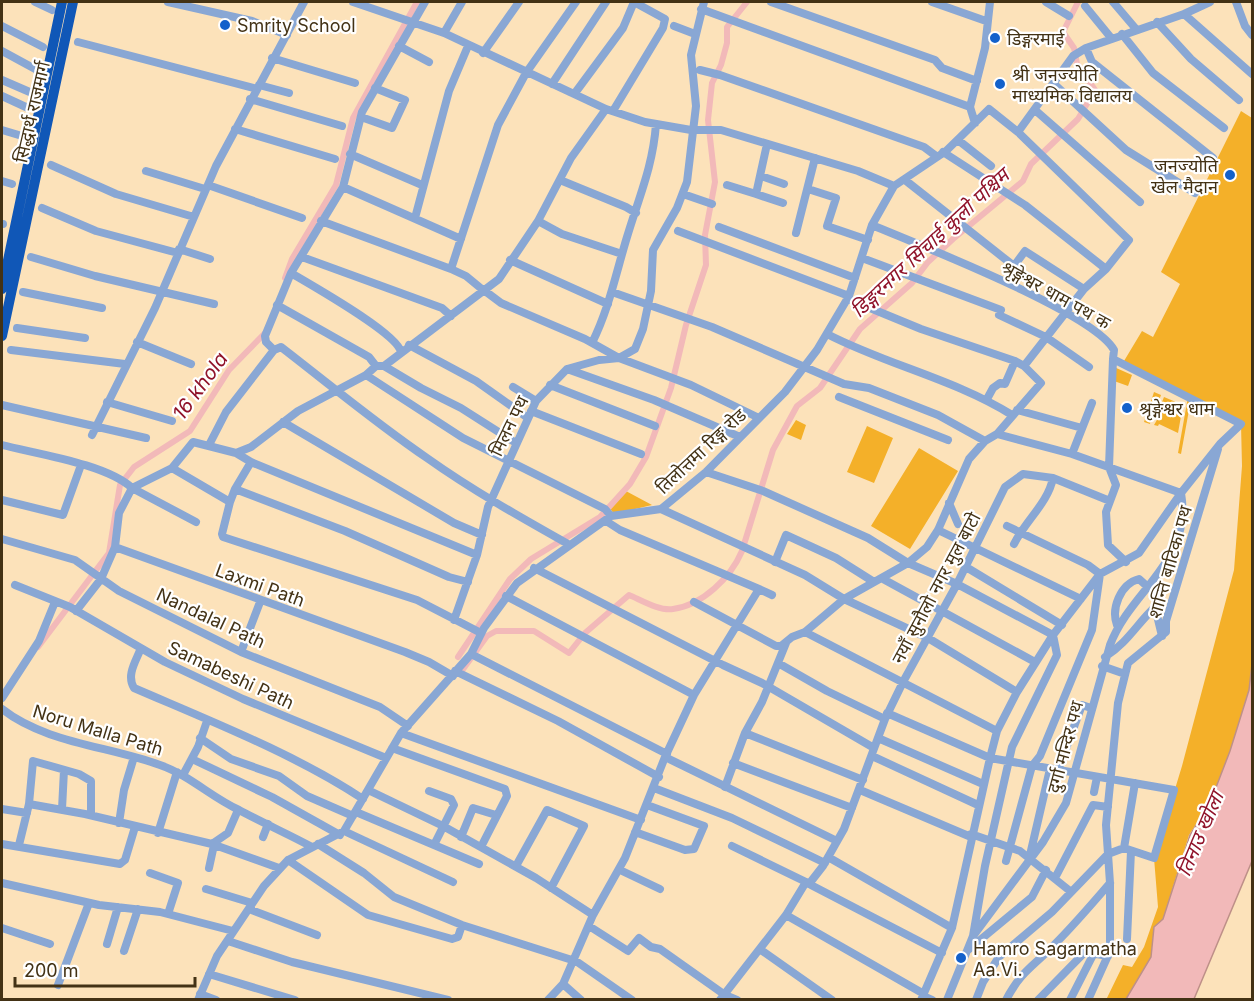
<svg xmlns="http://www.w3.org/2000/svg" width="1254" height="1001" viewBox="0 0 1254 1001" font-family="Inter,'Noto Sans Devanagari',sans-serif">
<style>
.green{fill:#f4b029}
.water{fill:#f2b9b9;stroke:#be9088;stroke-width:1.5}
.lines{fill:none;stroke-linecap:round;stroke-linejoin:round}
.canal{stroke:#f2b9b9;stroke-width:6}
.minor{stroke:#89a7d4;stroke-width:8}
.highway{stroke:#1057b7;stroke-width:10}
.poi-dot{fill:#1361cb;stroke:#fff;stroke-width:2}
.labels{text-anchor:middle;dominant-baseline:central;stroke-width:4.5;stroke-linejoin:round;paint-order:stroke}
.poi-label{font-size:18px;fill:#433215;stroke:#fff;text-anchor:start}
.street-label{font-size:18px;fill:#433215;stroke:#fff}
.water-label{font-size:20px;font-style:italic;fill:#90132a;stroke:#fff}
</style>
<rect width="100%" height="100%" fill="#fce2ba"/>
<path class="green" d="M1241,111l11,7v546l-3,26 -19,61 -20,52 -21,32 -26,84 -9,8 -3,30 -25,42 -20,1 17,-35 9,2 12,-20 14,-40 -4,-49 28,-92 52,-196 8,-104 -1,-42 -50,-25 -10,55 -3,-1 10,-56 -64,-36 18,-30 11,6 27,-53 -19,-12z
M1114,367l18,8 -4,11 -14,-5z
M1154,392l7,3 -4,11 -4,1 -3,17 -6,-2z
M1164,397l19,8 -5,28 -19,-9 -1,2 -4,-1 8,-14 -2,-4z
M796,420l10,5 -5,15 -14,-6z
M867,426l26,12 -19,45 -27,-11z
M919,448l39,23 -48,78 -39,-23z
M624,490l28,15 -38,9 -5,-7z"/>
<path class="water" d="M1252,664v197l-58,138h-68l25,-42 3,-30 9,-8 27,-84 20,-32 20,-52 19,-61z"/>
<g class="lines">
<path class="canal" d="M285,278l7,-19 44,-74 17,-67 64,-116
M38,647l71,-94 11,-68 14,-18 56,-36 39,-61 36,-37
M458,657l52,-78 21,-20 69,-42 30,-33 16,-27 25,-69 15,-63 20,-60 -1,-30 10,-53 -7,-62 4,-37 9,-18 6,-22v-16l20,-25
M461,672l26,-36 9,-5h38l35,22 16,-20 44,-38c12,5 30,16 44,14 30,-4 58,-32 69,-58l31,-101 24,-44 23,-18 40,-59 52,-46 16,-21 25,-23 70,-58 8,-17 47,-45 17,-29 -18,-26 -3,-16 -11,-16 15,-30"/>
<path class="minor" d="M35,2l17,8
M168,2l84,19 35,14
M353,2l91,31 162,76 39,13 46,8h30l137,41 36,15
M771,2l164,58 7,8 35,13
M932,2l54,19
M1046,2l23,14
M1113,2l23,27
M1236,2l9,24 7,9
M1085,6l27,33
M701,9l269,98
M1184,14l68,60
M1157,22l34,37 48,41
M2,26l41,21
M674,26l21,8
M444,33l18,-31
M1122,34l31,39 71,55
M78,42l179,47
M399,46l30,16
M1086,48l6,14 121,96
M2,51l35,19
M483,53l36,-51
M272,58l83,25
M700,70l20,5 204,72 12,9
M2,80l30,13
M552,84l54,-82
M1054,84l72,66 69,43
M259,85l30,8
M575,93l48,-65 11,-26
M2,96l26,12
M250,99l92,27
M1035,110l105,92
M613,111l50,-83 2,-9 -31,-17
M361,117l31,11 13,-28 -30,-12
M975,123l-5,-16 15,-59 5,-46
M235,129l100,30
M2,130l20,6
M1018,132l111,108 -23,29 -22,20 -60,77
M958,140l33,26
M943,152l82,53 81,64
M350,154l72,31
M51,165l65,29 78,23
M146,171l59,18
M761,176l23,8
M560,180l66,27 10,6
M905,180l109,86 11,-15 59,38
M2,181l10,3
M208,185l94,33
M727,185l29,9 11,-50
M343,187l118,52
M808,189l28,9 -9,28 41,14
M683,194l29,10
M756,194l27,9
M42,208l54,23 82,22
M415,218l34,-127 19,-45
M321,221l130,48 15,7 17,14
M538,221l24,13 60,20
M2,224h1
M872,225c47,20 221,87 242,125l-1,9 128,65 -21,20 -39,49 -42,60 -39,21 -47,61 -36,57 -20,39 -7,27 -38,170 -31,72
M719,227l136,51
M678,231l171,65
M796,233l19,-75
M179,249l31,10
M31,257l64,19 119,28
M302,257l140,51 9,8
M862,258l139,52
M510,260l98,44
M451,269l47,-144 28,-52 50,-71
M291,273c20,12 106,60 110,79
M485,291l16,12 84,36 34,19 72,27 68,33
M23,292l79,16
M612,292l100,35 132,57 25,4 69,27 47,26
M277,305l92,52 7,9
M999,315l47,22 43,30
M17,328l68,10
M827,334c60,31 127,45 185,81
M137,342l54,22
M592,343c17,-34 24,-70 35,-106 12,-40 26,-71 29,-113
M409,345l67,36 52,37
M11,350l114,14
M274,350l7,-3c48,37 96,77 146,111 45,32 93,59 141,86
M1113,359l-4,108 7,18 -10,27 2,33 18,17
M384,366l37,22 40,20 55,35
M567,369l87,31 86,37
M366,375l97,63 142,71 6,7
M550,385l105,41
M513,387l23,14
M839,397l109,43
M987,399l6,-11 7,-5 5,1 10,-23
M107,402l65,19
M2,405l144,33
M1017,410l65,18
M531,411l110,43
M283,422l171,101 28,12
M997,434l75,20 109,39
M92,435l63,-127 61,-142 88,-164
M2,445c35,9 104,19 130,43l40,-20 21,-26 43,11 15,-6 47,-36 68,-36 10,-9h8l115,-87 39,-58 33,-63 35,-49
M209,445l17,-33 48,-62 -8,-8 -1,-6 26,-63 52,-86 19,-75 63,-110
M236,453l15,9 226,93
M1072,454l20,-51
M251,462l-16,27 110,42 104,46 19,5
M172,468l58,34 5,-13
M706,472l57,19 105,47 40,25 49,21 96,51 4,20 -45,92 -27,119 -12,70
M2,500l61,15 18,-50
M230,502l-8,32 1,3 194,63 64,33
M949,503l9,21
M661,509l144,66 39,24 84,39 89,54
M196,522l-64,-34 -13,25 -4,34 290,105 24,10 24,14
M938,530l143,69
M2,539l73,21 44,31 122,61 139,55 28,19
M1014,544c12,-24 34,-41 39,-66
M775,562l11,-27 50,23 38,24
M966,567l96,58
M534,568l189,97 39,18 112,65
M883,579l152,83
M15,585l55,22 95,55 78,37 143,59
M759,589l13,6
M506,596l188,99
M694,602l82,44h5l11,-9 13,-5 39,-33 64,-36 19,-16 11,-17 31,-71 16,-18 12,-7 44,-51 -17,-17 -9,-5 -94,-32 -73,-30
M76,611l25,-32 14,-32
M454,620l23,-65 11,-48 48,-106 31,-32 32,-9 20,-2 16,-9 8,-20 8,-38 2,-41 24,-42 10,-26 9,-76 -5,-51 13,-53
M1117,625c-6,-16 3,-41 22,-46l10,9
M805,632l192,99
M141,648c-5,13 -15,27 -7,40 74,32 163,67 229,111
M241,652l19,-50
M471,654l196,100
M1105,657c23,-15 31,-32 50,-50l7,29
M778,663l49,28 58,28
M1102,666l23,8
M455,671l103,50 101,56
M2,698l37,-57 16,-39
M2,709c43,34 106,37 158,56 29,10 51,32 79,45 24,13 49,24 73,37
M887,713l103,45 184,32 -20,68 -30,-10 -16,6 -56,58 -53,45 -16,25 -7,18
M401,733l240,87
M745,733l118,47
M200,738l31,21 48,17 28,20 46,20
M878,738l105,46
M392,748l113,41 2,7 -26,51
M872,756l106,49
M665,757l172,84
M192,759l80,38 68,38
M733,763l119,45
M1058,770l24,-65 9,3
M183,775l15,-28 9,-26
M725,787l20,-54 17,-31 24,-59
M654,788l78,30 93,45
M368,790l75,36 93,52 57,37
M860,790l111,47
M429,791l22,8 3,6 -20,40
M1094,792l3,-15
M29,804l4,-43 46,13 12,7v34
M2,809l25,4
M62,809l2,-39
M356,812l123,52
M119,823l5,-33 10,-33
M344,831l109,51
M635,832l50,18 9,-1 10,-23 -57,-21
M158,833l19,-61
M971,834l49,17 50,40
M263,837l5,-13
M461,837l12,-29 23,7
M2,844l118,20 5,-4 10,-33
M212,844l16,-11 10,-23
M318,844l46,29 30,24 68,28 110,35
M19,845l10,-41 56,10 127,30 67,24
M732,846l74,36
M1124,848l11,-65
M1030,855l20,-86
M828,857l124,71
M288,860l80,55 84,24 6,-2 4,-12
M1006,861l26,-95 8,-10 52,-126 8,-56 -12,-9 -81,-39
M516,866l31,-56 37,16 -33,62
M209,868l5,-23
M620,870l40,19
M150,873l28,10 -10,31
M1055,878l38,-73 15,2
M2,883l97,22 61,7 73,19
M809,884l133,69
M206,889l46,14
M249,909l68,26
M786,915l138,79
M589,926l39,25 11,-13 12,9 9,2 65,46
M2,928l48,16
M1127,939l4,-88
M228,941l64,21 156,38
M107,944l11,-37
M761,950l71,50
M968,950l64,-53 14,-27
M124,951l14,-42
M573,959l59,41
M209,974l86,26
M563,984l18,16
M58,985l31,-82
M200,994l16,6
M725,995l12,5
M923,996l9,4
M198,1000l19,-44 47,-70 24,-26 56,-29 57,-98 70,-79 13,-26 33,-45 94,-67 50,-7 45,-37 79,-80 32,-42 32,-54 23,-71 22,-39 52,-35 43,-42 29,23 55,-76 13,-8 98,-34 26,-12
M548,1000l15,-16 30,-69 32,-57 40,-101 29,-62 65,-106 -139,-59 -14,-9
M720,1000l66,-85 20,-33 3,2 14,-18 21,-37 41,-110 18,-37 54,-98 48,-97 18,-13 30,4 57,23
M947,1000l26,-64 70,-94 23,-39 44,-158c21,-56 83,-83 71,-152
M1006,1000c15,-29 28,-34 48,-55 20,-20 38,-41 56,-62
M1038,1000l47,-48 23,4
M1070,1000l24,-47
M1088,1000l22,-49v-68l-4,-58 12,-122 10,-40 38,-31v-11l52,-172"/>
<path class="highway" d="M2,289l60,-287
M2,336l71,-334"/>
</g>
<g class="poi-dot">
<circle cx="225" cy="25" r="6"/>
<circle cx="995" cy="38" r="6"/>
<circle cx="1000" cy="84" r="6"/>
<circle cx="1230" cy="175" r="6"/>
<circle cx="1127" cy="408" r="6"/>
<circle cx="961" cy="958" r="6"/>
</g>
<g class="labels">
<g class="poi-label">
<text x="237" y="25">Smrity School</text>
<text x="1007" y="38">डिङ्गरमाई</text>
<text x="1012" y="74">श्री जनज्योति<tspan x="1012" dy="21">माध्यमिक विद्यालय</tspan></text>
<text x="1218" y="165" text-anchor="end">जनज्योति<tspan x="1218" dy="21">खेल मैदान</tspan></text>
<text x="1139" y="408">श्रृङ्गेश्वर धाम</text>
<text x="973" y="948">Hamro Sagarmatha<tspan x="973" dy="21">Aa.Vi.</tspan></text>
</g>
<g class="street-label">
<text transform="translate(32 112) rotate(-77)">सिद्धार्थ राजमार्ग</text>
<text transform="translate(1056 295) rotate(29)">श्रृङ्गेश्वर धाम पथ क</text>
<text transform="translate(509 426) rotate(-64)">मिलन पथ</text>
<text transform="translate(701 451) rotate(-43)">तिलोत्तमा रिङ्ग रोड</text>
<text transform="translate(1170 562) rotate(-74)">शान्ति बाटिका पथ</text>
<text transform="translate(260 585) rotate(20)">Laxmi Path</text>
<text transform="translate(936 588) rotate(-62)">नयाँ सुनौलो नगर मुल बाटो</text>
<text transform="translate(211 618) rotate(25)">Nandalal Path</text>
<text transform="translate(231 675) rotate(25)">Samabeshi Path</text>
<text transform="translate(98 730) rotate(17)">Noru Malla Path</text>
<text transform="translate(1065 747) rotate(-75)">दुर्गा मन्दिर पथ</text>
</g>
<g class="water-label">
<text transform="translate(930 243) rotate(-43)">डिङ्गरनगर सिंचाई कुलो पश्चिम</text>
<text transform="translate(200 386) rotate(-54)">16 khola</text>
<text transform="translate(1200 834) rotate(-67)">तिनाउ खोला</text>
</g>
</g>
<rect width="1254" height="1001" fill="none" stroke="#433215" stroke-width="6"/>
<path d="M15 977v9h180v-9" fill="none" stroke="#433215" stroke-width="3"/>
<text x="24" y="977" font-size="18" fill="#433215" stroke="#ffffff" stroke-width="4.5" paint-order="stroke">200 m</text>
</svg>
